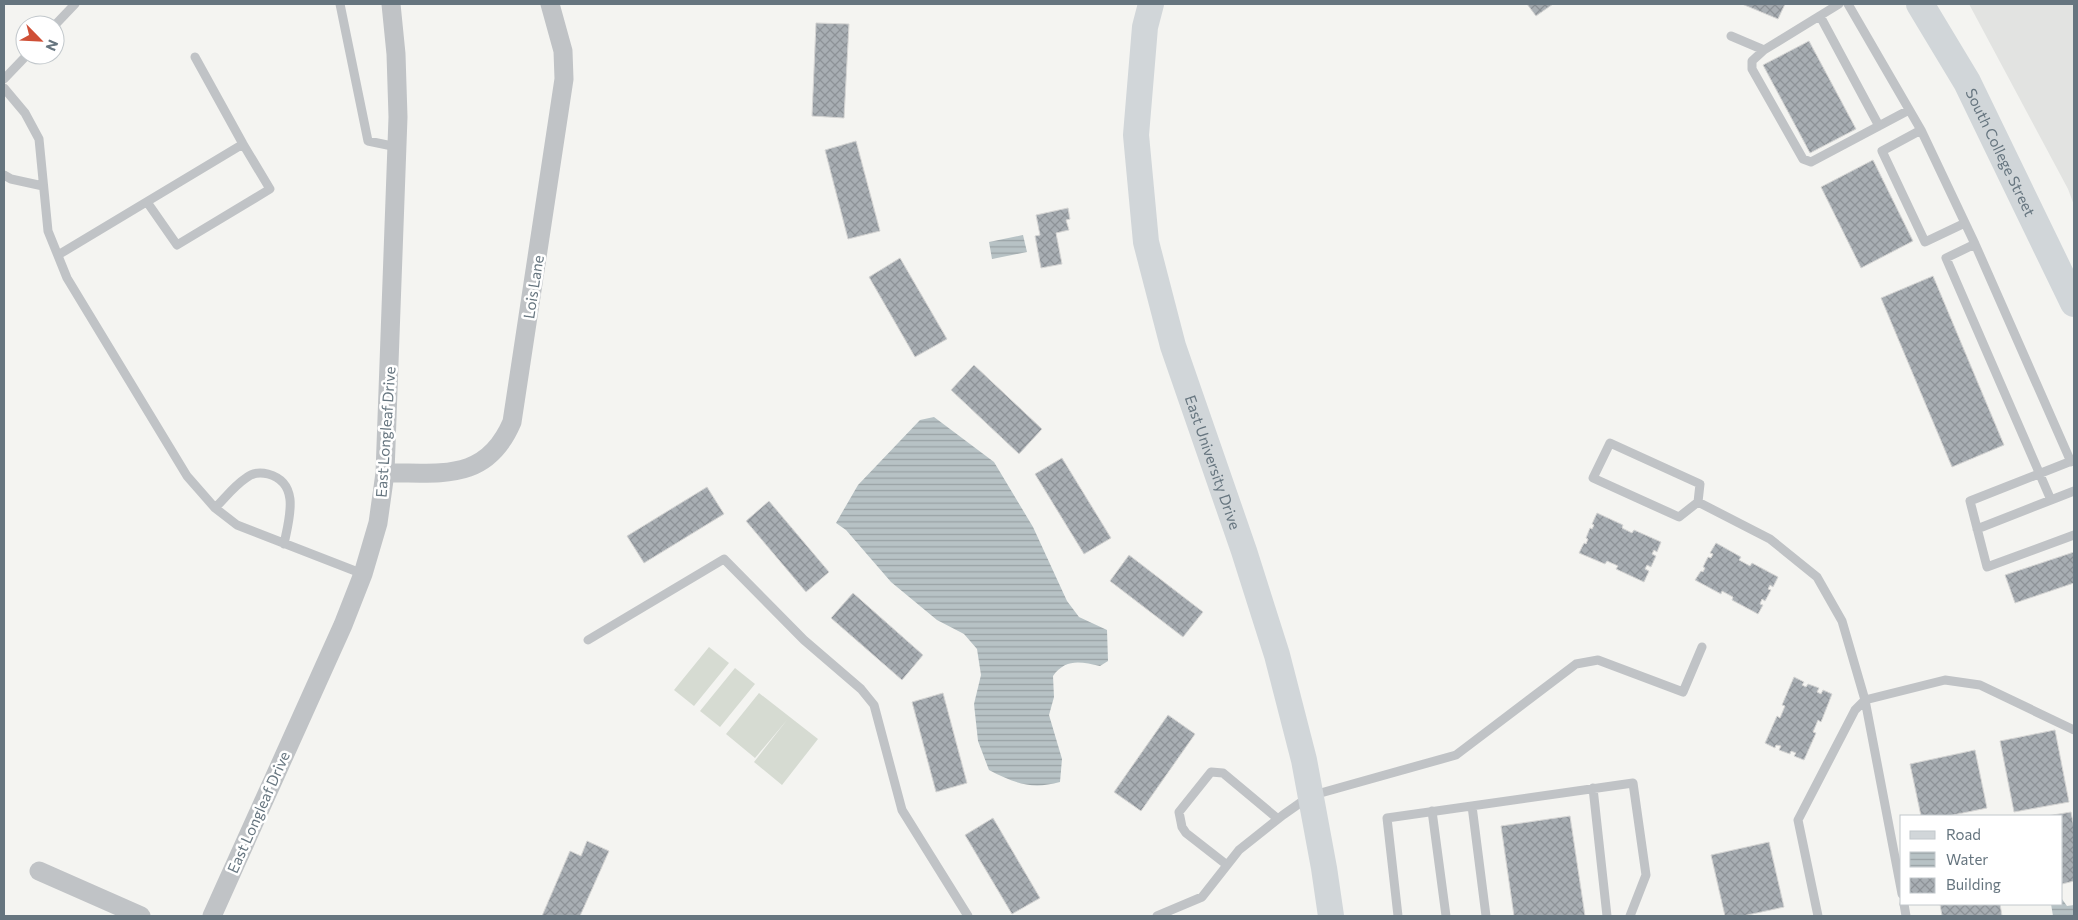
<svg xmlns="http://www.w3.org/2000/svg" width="2078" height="920" viewBox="0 0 2078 920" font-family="Commissioner,sans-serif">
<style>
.built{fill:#e2e3e1}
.pitch{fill:#d6dbd2}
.water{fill:url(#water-rules)}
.building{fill:url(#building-cross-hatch);stroke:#d5d5d4}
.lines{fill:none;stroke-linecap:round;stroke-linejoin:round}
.service{stroke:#c0c3c6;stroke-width:9}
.minor{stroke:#c0c3c6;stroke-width:19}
.secondary{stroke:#d1d6d9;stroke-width:26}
.primary{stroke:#d1d6d9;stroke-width:28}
.labels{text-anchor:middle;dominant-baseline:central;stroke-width:5;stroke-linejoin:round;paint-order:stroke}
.street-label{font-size:15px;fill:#66757f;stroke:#fff}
</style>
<defs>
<pattern id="water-rules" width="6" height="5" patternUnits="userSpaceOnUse" patternTransform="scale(1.25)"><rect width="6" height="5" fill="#b7c2c5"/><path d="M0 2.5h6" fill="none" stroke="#99a2a5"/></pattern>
<pattern id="building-cross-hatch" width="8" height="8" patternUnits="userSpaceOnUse" patternTransform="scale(1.25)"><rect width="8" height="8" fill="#a8aeb3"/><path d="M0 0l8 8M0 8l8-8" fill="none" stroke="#8d9297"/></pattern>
</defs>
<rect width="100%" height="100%" fill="#f4f4f1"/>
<path class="built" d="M1969,4h105v201l-6,-16z"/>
<path class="pitch" d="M709,647l20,16 -35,43 -20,-16z
M735,668l20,16 -35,43 -20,-16z
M759,693l59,46 -36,46 -28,-23 33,-42 -32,38 -29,-24z"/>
<path class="water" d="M1023,235l4,17 -35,7 -3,-17z
M934,417l60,45 39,65 34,74 12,16 28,13 1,31 -8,5c-19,-4 -34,-8 -47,10l1,21 -5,18 13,44 -2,23c-29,8 -46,1 -71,-12l-11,-29 -4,-37 7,-29 -4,-26 -13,-15 -27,-14 -46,-38 -45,-52 -10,-7 22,-38 62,-65z
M2062,899l5,7 7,-1v11h-21l-2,-12h11z"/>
<path class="building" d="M1527,4h26l-17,12z
M1742,4h43l-7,15z
M816,23l33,1 -5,94 -32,-2z
M1809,41l47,88 -46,24 -47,-88z
M856,141l24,90 -32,8 -23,-89z
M1873,160l40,81 -52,27 -40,-81z
M1068,208l2,11 -4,1 3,10 -13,3 6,31 -21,4 -6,-32 5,-1 -4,-20z
M900,258l47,81 -32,18 -46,-80z
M1933,276l71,169 -52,22 -71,-169z
M974,365l68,64 -23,25 -68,-64z
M1062,458l49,80 -27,16 -49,-80z
M707,487l17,27 -80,49 -17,-27z
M769,501l60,71 -23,20 -60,-71z
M1597,513l26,12 -1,3 10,5 2,-3 27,12 -4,10 -3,-2 -2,4 4,2 -5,11 -4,-2 -2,4 4,2 -5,11 -28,-13 2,-3 -11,-5 -2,3 -26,-11 5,-10 2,1 2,-5 -2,-1 4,-10 2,1 2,-4 -2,-1z
M1716,543l25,14 -2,3 11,6 2,-3 26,14 -5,10 -3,-2 -2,4 3,1 -6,11 -3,-2 -2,5 3,1 -5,9 -26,-14 1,-3 -11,-6 -1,3 -26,-14 6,-9 2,1 2,-4 -2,-1 5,-10 3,1 2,-4 -3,-1z
M2074,552v31l-59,20 -10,-28z
M1129,555l74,57 -20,25 -73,-56z
M853,593l70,62 -21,25 -71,-62z
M1794,677l10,5 -2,3 4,2 2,-3 11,4 -2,4 4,2 2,-4 9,4 -11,28 -3,-2 -5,12 3,1 -12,27 -10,-4 2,-3 -5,-2 -1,3 -11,-4 2,-4 -5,-1 -1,3 -10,-5 12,-27 3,2 5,-12 -3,-1z
M943,693l24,90 -31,9 -24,-90z
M1168,715l27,19 -54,77 -27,-19z
M2055,730l14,72 -55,10 -14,-71z
M1975,750l12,58 -39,8h-27l-11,-52z
M2071,812l3,16v53l-12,3v-68h-15z
M1570,816l15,100h-71l-13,-90z
M993,818l47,80 -28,16 -47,-79z
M587,841l22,10 -29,65h-38l28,-65 11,5z
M1769,842l15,65 -41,9h-18l-14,-61z
M1940,904h60l2,12h-60z"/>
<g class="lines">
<path class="service" d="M340,4l28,137 29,6
M1848,4l73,126 54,114 96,218
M1820,16l59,110
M55,25l20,-21
M1731,36l33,14 75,-46
M1764,50l-12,11v8l51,90 8,3 98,-52
M4,79l23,-24
M4,88l21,25 14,26 9,92 19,47 120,198 28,32 22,17 126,49
M1921,130l-39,21 43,91 40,-19
M4,175l7,4 32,7
M147,202l30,43 93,-56 -27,-45 -48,-87
M1975,244l-29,14 105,242 23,-9
M58,255l185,-111
M1610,443l90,41 -2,18 -19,15 -86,-39z
M2074,460l-104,41 17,66 87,-32
M1698,502l72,37 47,38 25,44 23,79 37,194
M215,508c10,-10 19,-22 31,-30 6,-5 14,-6 22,-4 33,9 21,45 16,70
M1977,529l74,-29
M588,640l136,-81 80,81 57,49 13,16 28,105 66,106
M1593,788l14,128
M1472,806l14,110
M1432,811l14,105
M1227,865l-41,-32 -4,-6 -3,-15 32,-40 12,1 55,46
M1904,904l2,12
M1157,916l45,-19 37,-47 44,-35 27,-19 146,-41 120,-91 22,-4 85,32 19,-45
M1398,916l-11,-98 246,-35 13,92 -16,41
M1818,916l-20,-96 57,-110 10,-10 80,-20 35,5 94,45"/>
<path class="minor" d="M385,473c55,-1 101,10 127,-51l52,-343 -1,-28 -13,-47
M39,871l102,45
M212,916l131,-291 20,-51 15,-51 7,-50 13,-356 -2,-63 -5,-50"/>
<path class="secondary" id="s1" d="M1151,4l-6,23 -9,108 10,107 27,104 71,205 33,104 27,105 20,108 7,48"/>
<path class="primary" id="s2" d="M1920,4l47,78 107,221"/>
</g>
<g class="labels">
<g class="street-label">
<text stroke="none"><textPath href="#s2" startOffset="169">South College Street</textPath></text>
<text transform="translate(533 287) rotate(-81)">Lois Lane</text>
<text transform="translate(385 432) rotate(-86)">East Longleaf Drive</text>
<text stroke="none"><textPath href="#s1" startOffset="470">East University Drive</textPath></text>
<text transform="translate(258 812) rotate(-66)">East Longleaf Drive</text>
</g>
</g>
<rect width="2078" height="920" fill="none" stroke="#66757f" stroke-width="10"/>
<rect x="1900" y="815" width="162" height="90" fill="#ffffff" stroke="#c2c8cc"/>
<rect x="1910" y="831" width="25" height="8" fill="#d1d6d9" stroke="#c2c8cc"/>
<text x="1946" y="840" font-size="15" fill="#66757f">Road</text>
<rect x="1910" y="852" width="25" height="15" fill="url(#water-rules)" stroke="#c2c8cc"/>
<text x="1946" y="865" font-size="15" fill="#66757f">Water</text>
<rect x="1910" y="878" width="25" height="15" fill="url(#building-cross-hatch)" stroke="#c2c8cc"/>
<text x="1946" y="890" font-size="15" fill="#66757f">Building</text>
<g transform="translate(40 40) rotate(114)"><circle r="24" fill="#ffffff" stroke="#c2c8cc"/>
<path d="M0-4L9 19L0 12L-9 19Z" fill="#cf4f36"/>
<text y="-8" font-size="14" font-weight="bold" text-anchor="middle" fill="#66757f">N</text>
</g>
</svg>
